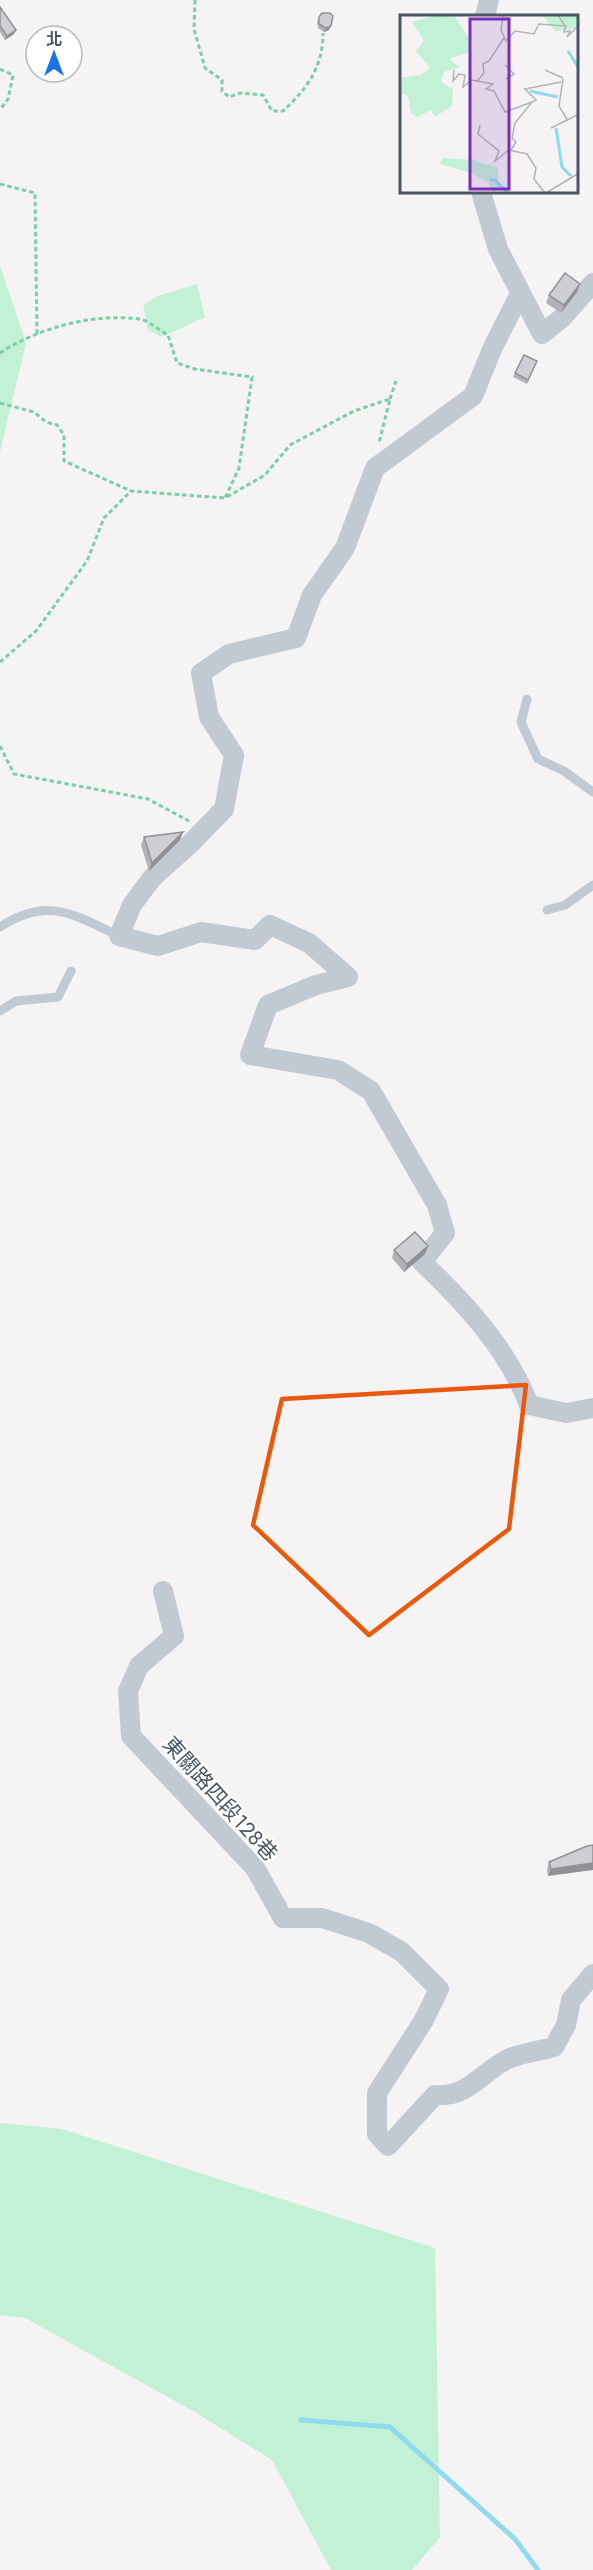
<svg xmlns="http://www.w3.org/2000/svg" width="593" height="2570" viewBox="0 0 593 2570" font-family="Jost,'Noto Sans TC',sans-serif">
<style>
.green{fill:#c3f1d5}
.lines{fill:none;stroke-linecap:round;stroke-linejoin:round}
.stream{stroke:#90daee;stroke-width:5}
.path{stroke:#7ad0a6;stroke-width:3;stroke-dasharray:4.5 3;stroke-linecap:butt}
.service{stroke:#c1cad2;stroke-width:9}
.minor{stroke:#c1cad2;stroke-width:20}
.wall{fill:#b0b2b7}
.shaded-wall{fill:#909195}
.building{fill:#cdcfd5;stroke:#909195;stroke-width:1.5}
.marked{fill:none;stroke:#e8590c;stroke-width:4.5;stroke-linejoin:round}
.labels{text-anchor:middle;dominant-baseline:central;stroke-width:5;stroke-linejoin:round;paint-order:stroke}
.street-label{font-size:21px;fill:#4a5661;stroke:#fff}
.inset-river{fill:none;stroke:#90daee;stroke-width:3}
.inset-road{fill:none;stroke:#b1b4b9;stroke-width:1.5}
.view{fill:#7b2cbf;fill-opacity:0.15;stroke:#7b2cbf;stroke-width:3}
.inset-edge{fill:none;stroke:#4a5661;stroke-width:3}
</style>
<rect width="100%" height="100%" fill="#f5f3f3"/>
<path class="green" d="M0,266l26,77 -26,109z
M197,284l8,33 -43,20 -14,-7 -5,-25 15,-9z
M0,2123l62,6 373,119 5,289 -28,33h-81l-59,-110 -77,-48 -170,-94 -25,-3z"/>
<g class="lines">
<path class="stream" d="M301,2420l89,7 125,112 23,31"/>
<path class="path" d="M195,0l-1,29 11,39 17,12v11l7,6 11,-4 23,2 9,16h11c24,-22 40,-44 40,-78
M0,69l13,6 -5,24 -8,11
M0,184l35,9 2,141
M0,353c38,-25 93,-40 139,-34 9,1 20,11 29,16l9,28 18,6 57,8 -13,91 -14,30 40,-23 25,-30 64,-34 36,-12 -11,44
M390,399l6,-18
M0,403l34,9 12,10 11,3 7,10v26l67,30 94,7
M0,662l36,-31 51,-70 17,-43 27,-27
M0,746l14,28 134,25 41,22"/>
<path class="service" d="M527,699l-6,23 17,37 26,12 29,21
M547,910l18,-5 28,-20
M0,927c47,-31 73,-13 119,9
M0,1011l16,-10 42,-4 13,-26"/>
<path class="minor" d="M485,16l4,-16
M481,192l17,57 44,85 21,-17 30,-34
M520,294l-27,53 -20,49 -98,72 -30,80 -33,47 -16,43 -67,16 -28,19 8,44 25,38 -10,54 -33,34 -39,35 -20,27 -13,31 39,10 43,-14 54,8 15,-15 39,18 39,34 -32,8 -48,20 -18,50 88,15 33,21 66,114 8,28 -23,29c43,41 86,87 107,143l37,8 27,-5
M163,1591l11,45 -35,30 -11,25 3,45 124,132 28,50h39l47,15 33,19 37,37 -15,31 -47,73v41l11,12 47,-51c33,3 46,-23 73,-36 14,-6 31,-8 46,-12l12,-22 5,-25 22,-26"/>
</g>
<path class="wall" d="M0,7l16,23 -2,4 -9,6 -5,-8z
M319,17l10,13 -5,2 -6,-4 -1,-7z
M580,284l-3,8 -16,21 -15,-10 3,-8z
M537,361l-10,23 -14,-7 2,-4z
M183,832l-3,8 -31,31 -8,-26 3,-8z
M428,1246l-3,8 -21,18 -12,-14 2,-8z
M587,1846l-39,30 -1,-6 2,-8z"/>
<path class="shaded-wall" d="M331,26l-2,4 -5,2 2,-4z
M16,30l-2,4 -9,6 2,-4z
M580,284l-3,8 -16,21 3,-8z
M183,832l-3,8 -31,31 3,-8z
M428,1246l-3,8 -21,18 3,-8z
M593,1863v7l-45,6 3,-7z"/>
<path class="building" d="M0,7l16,23 -9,6 -7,-10z
M322,13h8l3,3 -2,10 -5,2 -7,-4v-7z
M565,273l15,11 -16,21 -15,-10z
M524,355l13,6 -9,19 -13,-7z
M183,832l-31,31 -8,-26z
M415,1232l13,14 -21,18 -13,-14z
M593,1845v18l-42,6 -2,-7 38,-16z"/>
<path class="marked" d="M526,1385l-17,144 -140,106 -116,-110 29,-126z"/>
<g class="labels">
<g class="street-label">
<text transform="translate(220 1799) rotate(48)">東關路四段128巷</text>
</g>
</g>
<g transform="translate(400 15)">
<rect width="178" height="178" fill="#f5f3f3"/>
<path d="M37,0h17l17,27 -2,10 -20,7 11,8 -16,5 -3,10 12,7 -1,17 -17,11 -4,-7 -14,7 -6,-4 -3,-17 -8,-4v-14l21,-3 9,-7 -14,-17 8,-10 -12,-19zM142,0h36v13l-23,3zM42,143l32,2 24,8 1,19 -6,6 -5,-11 -17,-9 -31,-9z" fill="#c3f1d5"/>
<path class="inset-river" d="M168,36l10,16M130,76l28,6M156,113l6,39 9,9M90,165h5l13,13"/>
<path class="inset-road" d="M103,0l-2,15 5,11 9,-10 19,3 5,-10 26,2 -7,-11M166,10l-2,7 6,-1 -3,6 12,-12M104,23l-15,23 -6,3 1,9 -7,8 16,3 -7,5 8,2 11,21 27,-10 -17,21 -3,15 4,4 -5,8M105,50l9,9 -8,5M54,55l-1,11 6,-7 6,1 -2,12 8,-7 6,1M145,55l18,8M163,64l-4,27 9,15M133,87l3,-2 -11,-11 36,-7M80,110l-2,9 21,17 -4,10 14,-11 18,4 9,14 -2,11 11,14M151,113l28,-14M146,178l33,-20"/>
<path class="view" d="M70,4h39v170h-39z"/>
<rect width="178" height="178" class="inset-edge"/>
</g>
<g transform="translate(54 54)"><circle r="28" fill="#ffffff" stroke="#b7bbc0" stroke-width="1.5"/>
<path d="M0-4.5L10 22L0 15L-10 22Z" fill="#1a73e8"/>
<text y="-9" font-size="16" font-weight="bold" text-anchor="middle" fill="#4a5661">北</text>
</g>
</svg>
